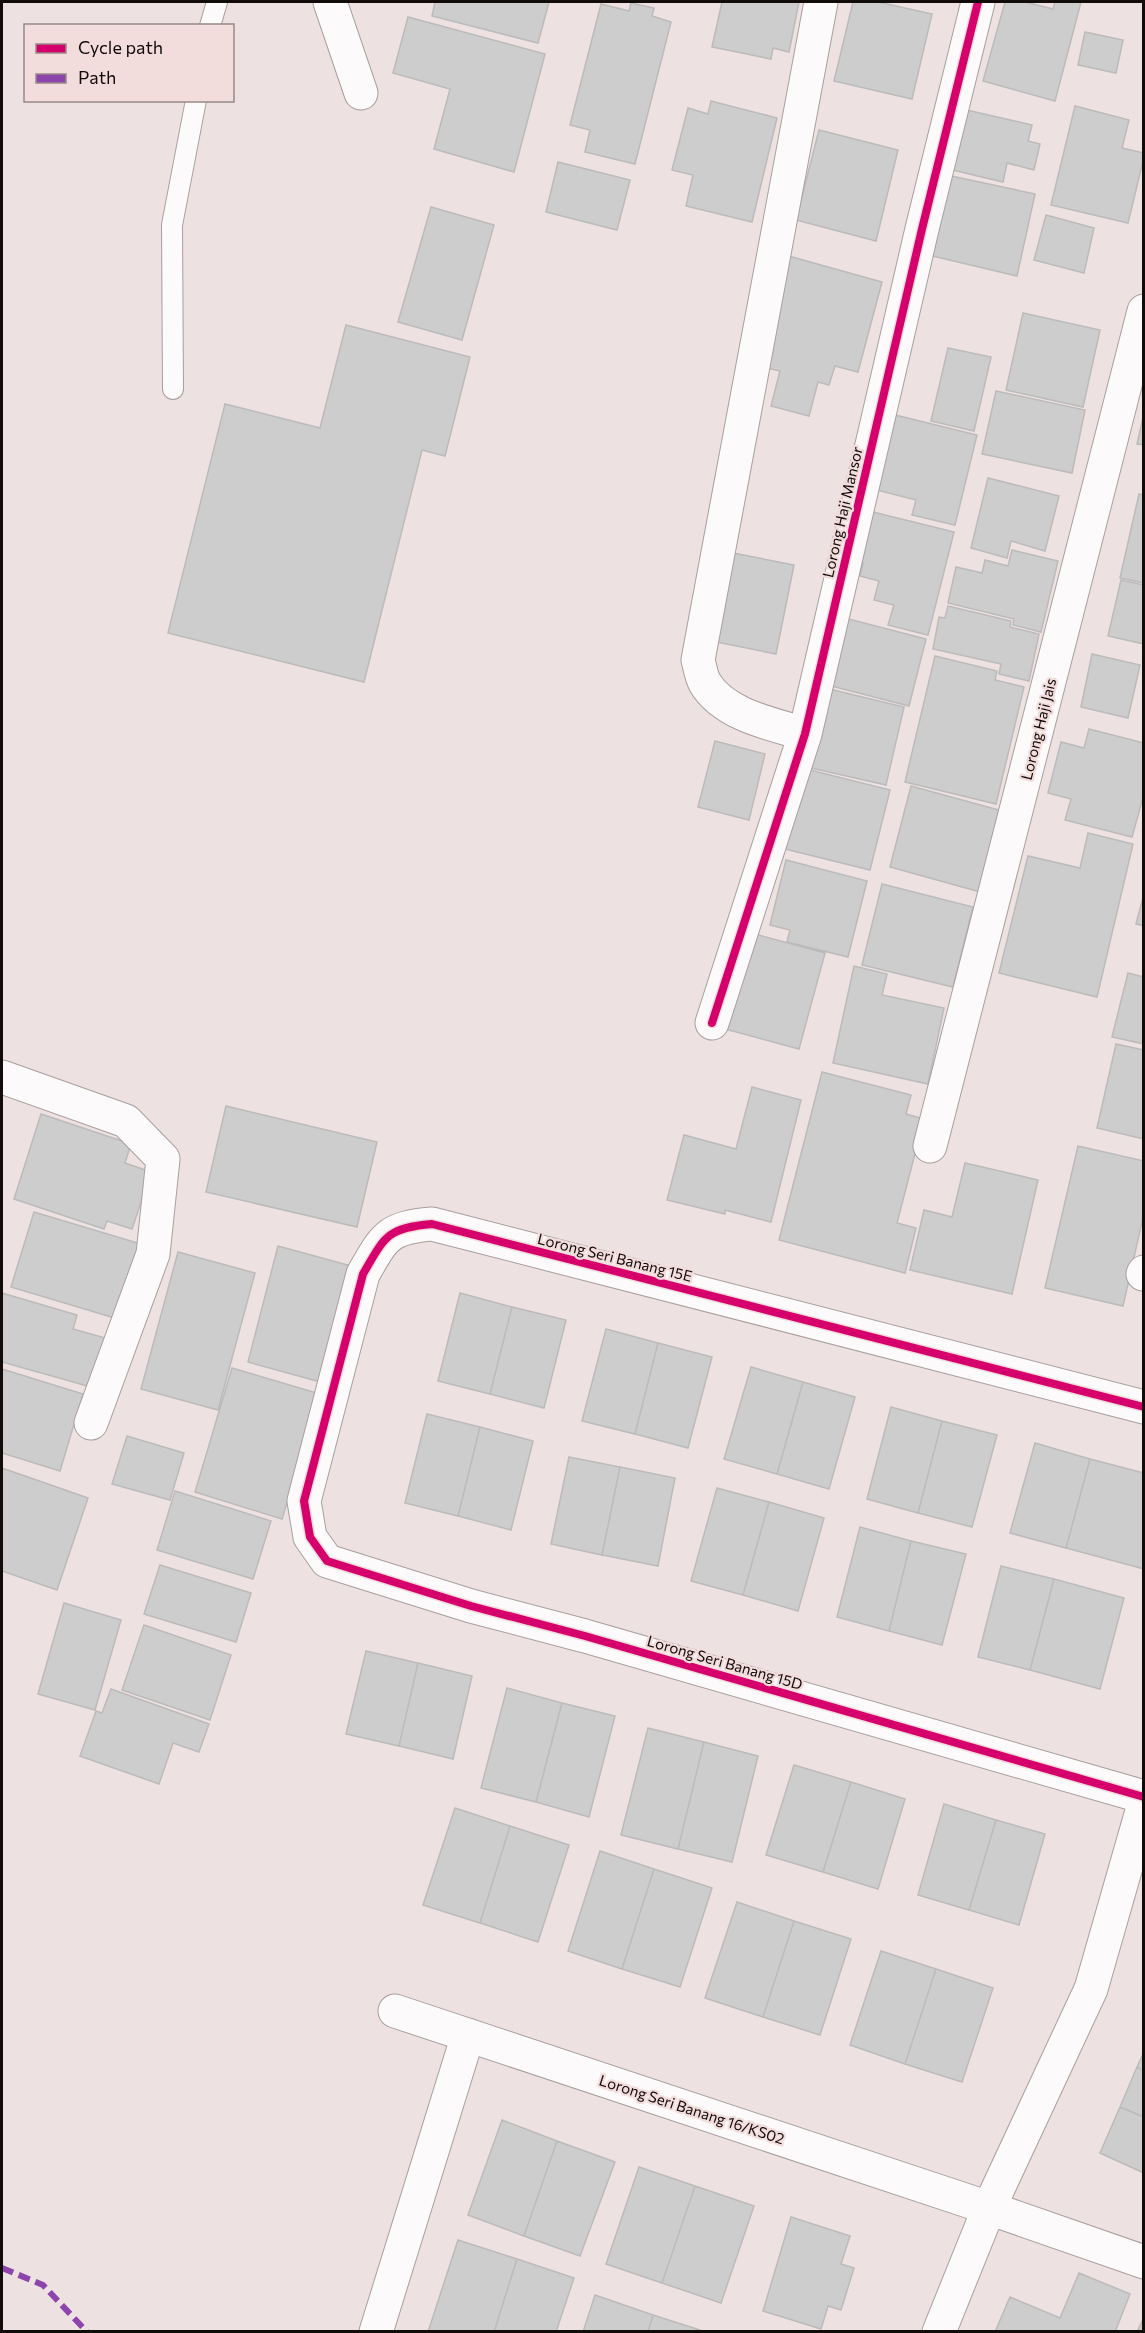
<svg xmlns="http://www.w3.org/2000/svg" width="1145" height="2333" viewBox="0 0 1145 2333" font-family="Commissioner,sans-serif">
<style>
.building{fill:#cecdcd;stroke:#bcbaba;stroke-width:1.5}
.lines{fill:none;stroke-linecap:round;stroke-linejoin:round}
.service-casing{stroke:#a89f9e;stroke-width:22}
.minor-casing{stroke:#a89f9e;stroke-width:35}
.service{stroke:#fcfafa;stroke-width:20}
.minor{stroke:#fcfafa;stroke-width:33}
.quiet{stroke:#8e44ad;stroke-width:6;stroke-dasharray:12 6;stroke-linecap:butt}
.cycleway-casing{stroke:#f2dddc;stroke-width:11}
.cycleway{stroke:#d6006c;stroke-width:8}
.labels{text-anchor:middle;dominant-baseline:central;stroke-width:4.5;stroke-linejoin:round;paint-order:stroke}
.street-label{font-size:15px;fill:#110b0a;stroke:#f2dddc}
</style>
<rect width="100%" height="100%" fill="#ede1e1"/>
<path class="building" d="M435,2h114l-11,41 -106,-27z
M722,2h77l-10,50 -16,-4 -2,11 -59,-12z
M853,2h25l54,12 -20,85 -78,-18z
M1005,2h20l28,7 2,-7h26l-26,99 -72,-20z
M631,3l23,5 -2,8 19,6 -36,142 -50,-12 5,-22 -20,-5 31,-121 28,7z
M408,17l137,37 -31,118 -80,-23 16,-60 -57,-16z
M1085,32l38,8 -7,33 -38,-8z
M711,101l66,17 -25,104 -66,-16 7,-31 -21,-5 16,-62 20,6z
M1075,106l54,14 -7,28 22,5v4l-16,66 -77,-18z
M958,108l74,17 -4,16 12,3 -6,26 -27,-7 -4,19 -59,-14z
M819,130l79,20 -22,91 -80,-21z
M558,162l72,18 -13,50 -71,-18z
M942,174l93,20 -18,82 -93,-22z
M431,207l63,18 -32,115 -64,-18z
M1046,215l48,13 -10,45 -50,-13z
M785,255l97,27 -24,90 -23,-6 -6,19 -11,-3 -9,34 -38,-10 9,-35 -17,-4z
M1023,313l77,17 -17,77 -77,-17z
M346,325l124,32 -25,99 -23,-6 -58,232 -196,-49 57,-229 95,24z
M948,348l43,9 -17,74 -43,-10z
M996,391l89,19 -13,63 -90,-19z
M883,412l94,23 -22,90 -43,-10 4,-15 -51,-13z
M1144,413v32l-7,-1z
M988,478l71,18 -14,55 -34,-10 -4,17 -36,-10z
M1139,494l5,1v88l-24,-5z
M865,510l89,22 -26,103 -40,-10 6,-20 -20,-5 5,-19 -19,-5 3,-13 -10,-2z
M1012,550l46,11 -17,71 -28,-7 1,-6 -66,-16 8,-36 26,6 3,-13 23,6z
M723,551l71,14 -18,89 -70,-14z
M1121,580l23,5v59l-36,-8z
M948,606l63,15 -1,6 29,7 -10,47 -30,-7 2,-10 -68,-15 6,-32 6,1z
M837,616l89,23 -17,67 -89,-23z
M1092,654l48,11 -12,53 -47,-11z
M935,656l62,15 -2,9 29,7 -28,117 -91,-22z
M821,687l83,20 -18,78 -84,-19z
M1089,729l55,14v51l-12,43 -67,-17 6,-21 -23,-6 13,-51 23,6z
M715,741l50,13 -16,66 -51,-13z
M806,769l84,21 -20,80 -85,-21z
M911,786l95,26 -22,81 -94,-26z
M1088,833l45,11 -36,153 -98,-24 29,-117 52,12z
M786,860l81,21 -19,76 -61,-15 3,-12 -20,-5z
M882,884l91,23 -20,80 -91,-22z
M1144,894v32l-8,-2z
M751,933l74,20 -26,96 -74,-20z
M854,966l33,8 -5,21 62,13 -16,76 -95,-21z
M1128,973l16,4v67l-32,-7z
M1116,1044l28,6v89l-47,-11z
M822,1072l89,23 -5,19 18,5 -27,104 19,5 -11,45 -126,-33z
M752,1087l49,13 -30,122 -46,-12v4l-58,-14 17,-65 52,14z
M226,1106l151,36 -20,85 -151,-35z
M41,1114l90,30 -6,19 26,9 -19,57 -25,-8 -3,8 -90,-30z
M1078,1146l66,15v52l-21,93 -78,-18z
M965,1163l73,17 -26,114 -102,-24 14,-60 28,7z
M34,1212l107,32 -23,75 -107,-32z
M278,1246l77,21 -31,116 -76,-21z
M178,1252l77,21 -37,137 -77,-21z
M2,1293l75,22 -4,14 32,9 -14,49 -89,-25z
M460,1293l52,14 -22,87 -52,-13z
M512,1307l54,13 -22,88 -54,-14z
M606,1329l52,14 -23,91 -53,-13z
M658,1343l54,14 -24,91 -53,-14z
M751,1367l52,15 -26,92 -53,-15z
M232,1368l88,26 -38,125 -87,-27z
M2,1369l81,25 -23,77 -58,-18z
M803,1382l52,15 -26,92 -52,-15z
M891,1407l51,14 -24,92 -51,-14z
M427,1414l53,13 -22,89 -53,-13z
M942,1421l55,14 -25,92 -54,-14z
M480,1427l53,14 -22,89 -53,-14z
M127,1436l57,17 -14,47 -58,-16z
M1035,1443l55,16 -24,89 -56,-15z
M569,1457l51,10 -18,88 -51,-11z
M1090,1459l54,14v96l-78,-21z
M620,1467l55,11 -17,88 -56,-11z
M2,1468l86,30 -31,92 -55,-19z
M717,1488l52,14 -26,93 -52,-14z
M175,1491l96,30 -18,58 -96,-29z
M769,1502l55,16 -26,93 -55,-16z
M860,1527l51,14 -22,90 -52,-14z
M911,1541l55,13 -24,91 -53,-14z
M160,1565l91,28 -15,49 -92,-28z
M1001,1566l53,13 -24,91 -52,-13z
M1054,1579l70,19 -24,91 -70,-19z
M64,1603l57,17 -26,90 -57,-16z
M144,1625l87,30 -21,65 -88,-30z
M366,1651l52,12 -19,83 -53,-12z
M418,1663l54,13 -19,83 -54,-13z
M507,1688l55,15 -26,99 -55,-14z
M111,1689l98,35 -10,28 -26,-9 -14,41 -79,-28 16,-45 6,2z
M562,1703l53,13 -26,101 -53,-15z
M648,1728l56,14 -26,107 -57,-14z
M704,1742l54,14 -26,106 -54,-13z
M794,1765l57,17 -28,90 -57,-17z
M851,1782l54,17 -27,90 -55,-17z
M944,1804l52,16 -27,90 -51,-15z
M455,1808l55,18 -30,97 -57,-18z
M996,1820l49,14 -26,91 -50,-15z
M510,1826l59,19 -31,97 -58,-19z
M600,1851l54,18 -32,100 -54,-18z
M654,1869l58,19 -32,99 -58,-18z
M737,1902l57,19 -31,96 -58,-19z
M794,1921l57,18 -31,96 -57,-18z
M881,1951l55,18 -31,95 -55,-19z
M936,1969l57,19 -31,94 -57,-18z
M1144,2052v19l-7,-4z
M1137,2067l7,4v46l-24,-10z
M1120,2107l24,10v56l-44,-20z
M502,2120l55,21 -33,95 -56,-21z
M557,2141l58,21 -35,94 -56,-20z
M639,2167l56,19 -33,97 -56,-19z
M695,2186l59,20 -33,97 -59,-20z
M791,2217l59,19 -9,28 13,4 -13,42 -13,-4 -7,23 -58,-18z
M458,2240l59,19 -23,73h-66z
M517,2259l57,19 -18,54h-62z
M1079,2273l51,21 -15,38h-120l15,-35 50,21z
M595,2295l58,20 -5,17h-65z
M653,2315l53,17h-58z
M1144,2317v15h-7z"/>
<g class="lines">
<g class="service-casing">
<path id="service" d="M210,26l7,-24
M173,389l-1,-164 24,-125"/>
</g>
<g class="minor-casing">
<path id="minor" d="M330,2l31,91
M805,734c-33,-10 -81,-19 -100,-51 -4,-7 -5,-16 -7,-23l123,-658
M712,1023l93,-289 117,-505 56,-227
M2,1077l124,44 37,38 -10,95 -62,169
M930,1146l214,-835
M1143,1274l1,-2
M1144,1407l-712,-183c-45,4 -47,12 -69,50l-59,227 6,36 17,24 144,45 114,30 559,161
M395,2011l594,197 155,54
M376,2332l92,-297
M939,2332l50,-124 102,-219 53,-185"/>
</g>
<use href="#service" class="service"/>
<use href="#minor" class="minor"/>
<path class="quiet" d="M2,2268l41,17 44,47"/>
<g class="cycleway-casing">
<path id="cycleway" d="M712,1023l93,-289 117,-505 56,-227
M1144,1407l-712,-183c-45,4 -47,12 -69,50l-59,227 6,36 17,24 144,45 114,30 559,161"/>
</g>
<use href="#cycleway" class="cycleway"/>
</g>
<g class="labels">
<g class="street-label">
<text transform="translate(842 512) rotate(-77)">Lorong Haji Mansor</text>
<text transform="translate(1038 729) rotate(-76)">Lorong Haji Jais</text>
<text transform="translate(615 1257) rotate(14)">Lorong Seri Banang 15E</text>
<text transform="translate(725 1662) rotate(16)">Lorong Seri Banang 15D</text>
<text transform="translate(692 2109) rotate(18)">Lorong Seri Banang 16/KS02</text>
</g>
</g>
<rect width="1145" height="2333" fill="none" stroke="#110b0a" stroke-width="6"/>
<rect x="24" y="24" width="210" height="78" fill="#f2dddc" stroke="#988988" stroke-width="1.5"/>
<rect x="36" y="44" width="30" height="9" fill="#d6006c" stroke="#988988" stroke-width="1.5"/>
<text x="78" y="54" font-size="18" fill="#110b0a">Cycle path</text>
<rect x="36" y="74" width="30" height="9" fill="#8e44ad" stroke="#988988" stroke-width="1.5"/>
<text x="78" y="84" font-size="18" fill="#110b0a">Path</text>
</svg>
